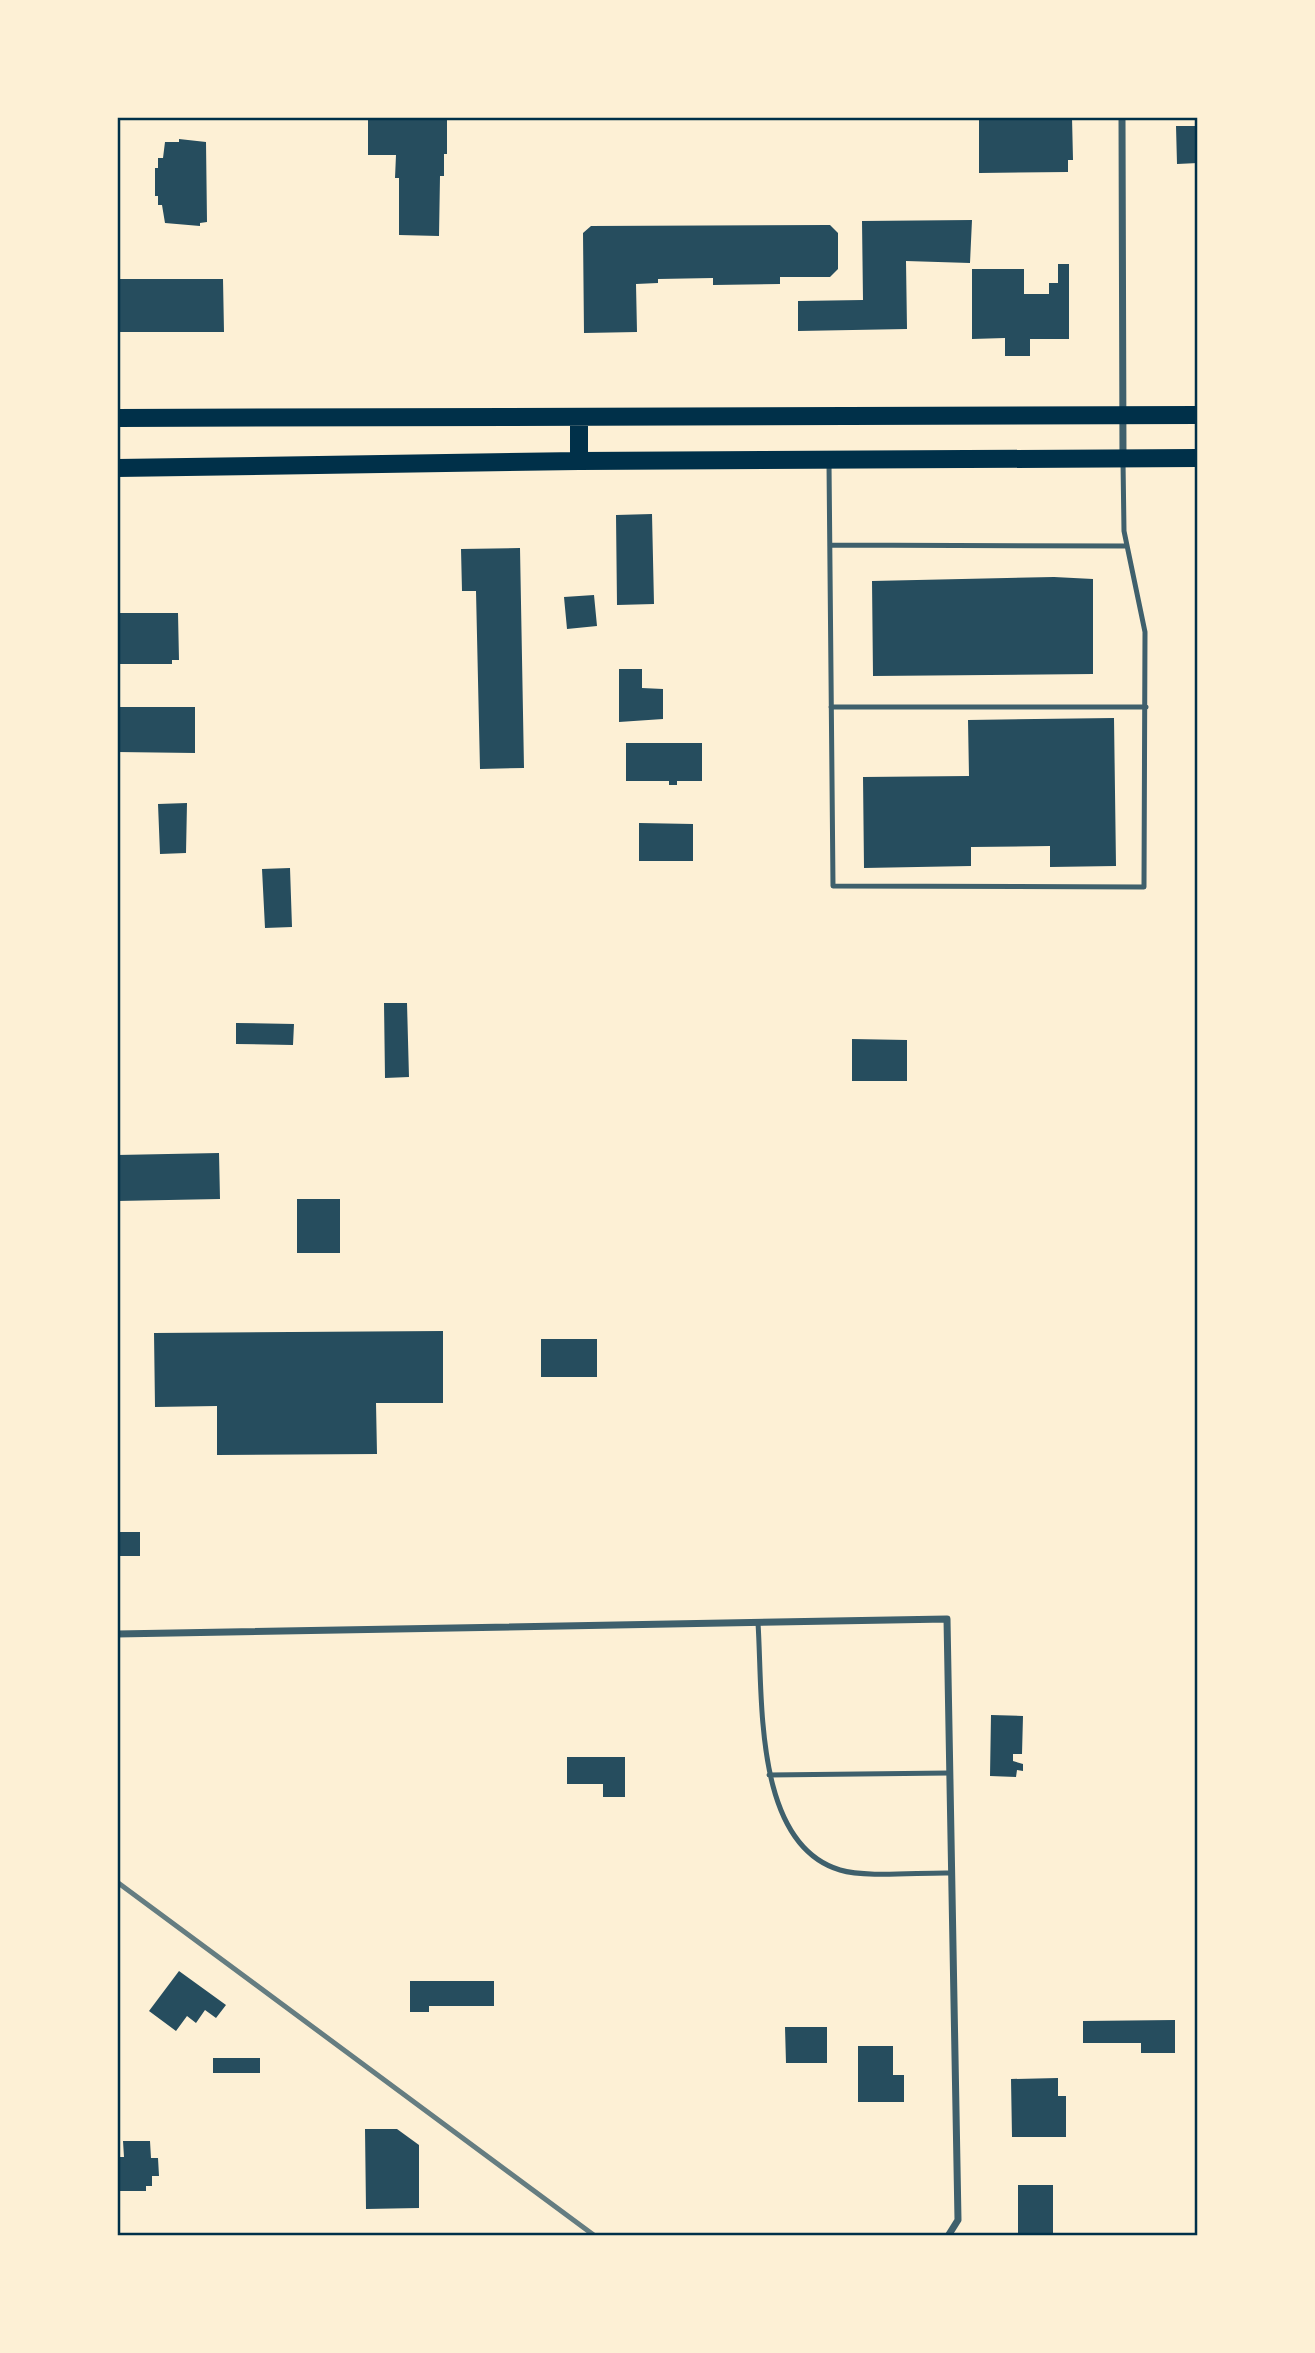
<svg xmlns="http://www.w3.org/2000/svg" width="1315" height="2353" viewBox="0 0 1315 2353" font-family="'Times New Roman',serif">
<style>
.building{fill:#264d5e}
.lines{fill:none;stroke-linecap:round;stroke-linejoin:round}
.service{stroke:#3f606c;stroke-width:5}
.minor{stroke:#3f606c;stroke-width:7}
.primary{stroke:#003049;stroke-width:18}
.rail{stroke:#657d81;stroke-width:5}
.neatline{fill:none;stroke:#003049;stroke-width:2.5}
</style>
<rect width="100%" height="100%" fill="#fdf0d5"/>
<path class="building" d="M368,117h79v37h-3v22h-4l-1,60 -40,-1v-57h-4l1,-23h-28z
M979,117h93l1,43h-5v12l-89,1z
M1176,126h22v37l-21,1z
M179,139l27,3 1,80 -7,1v3l-35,-3 -3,-18h-4v-9h-3v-28h3v-10h5l2,-16h14z
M972,220l-2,43 -64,-2 1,68 -109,2v-30l65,-1 -1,-79z
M830,225l8,8v36l-8,8h-50v7l-67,1v-7l-55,1v4l-22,1 1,48 -53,1 -1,-100 8,-7z
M1058,264h11v75h-39v17h-25v-18l-33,1v-70h52v25h25v-11h9z
M117,279h106l1,53h-107z
M652,514l2,90 -37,1 -1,-90z
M520,548l4,220 -44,1 -4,-178h-14l-1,-42z
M1054,577l39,2v95l-220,2 -1,-95z
M594,595l3,31 -30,3 -3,-32z
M117,613h61l1,47h-7v4h-53z
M619,669h23v19l21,1v30l-44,3z
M117,707h78v46l-78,-1z
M1114,718l2,148 -66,1v-21l-79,1v19l-107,2 -1,-91 106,-1 -1,-56z
M626,743h76v38h-25v4h-8v-4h-43z
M187,803l-1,50 -26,1 -2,-50z
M639,823l54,1v37h-54z
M290,868l2,59 -27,1 -3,-59z
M384,1003h23l2,74 -24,1z
M236,1023l58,1 -1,21 -57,-1z
M852,1039l55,1v41h-55z
M219,1153l1,46 -103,2v-46z
M297,1199h43v54h-43z
M443,1331v72h-67l1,51 -160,1v-49l-62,1 -1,-74z
M541,1339h56v38h-56z
M117,1532h23v24h-23z
M991,1715l32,1 -1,38h-9v7l10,3v7l-6,-1 -1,7 -26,-1z
M567,1757h58v40h-22v-13h-36z
M179,1971l47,34 -10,13 -11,-8 -9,13 -9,-7 -11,15 -27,-20z
M410,1981h84v25h-65v6h-19z
M1175,2020v33h-34v-10h-58v-22z
M785,2027h42v36h-41z
M858,2046h35v29h11v27h-46z
M213,2058h47v15h-47z
M1058,2078v18h8v41h-54l-1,-58z
M365,2129h32l22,16v63l-53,1z
M123,2141h27l1,17h7l1,18h-7v10h-6v5h-26v-34h4z
M1018,2185h35v51h-35z"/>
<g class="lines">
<path class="service" d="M829,463l4,423 311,1 1,-255 -21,-101 -1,-70
M830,545l296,1
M831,707h315
M758,1623c5,74 -5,221 82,247 26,8 82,2 112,3
M769,1775l180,-2"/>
<path class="minor" d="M1122,117l1,341
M117,1634l830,-15 11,601 -10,16"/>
<path class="primary" d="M117,418l1081,-3
M579,461v-43
M117,468l462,-7 619,-3"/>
<path class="rail" d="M117,1882l478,354"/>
</g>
<rect width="1315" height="2353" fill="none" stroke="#fdf0d5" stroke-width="238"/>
<rect x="119" y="119" width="1077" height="2115" class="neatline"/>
</svg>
